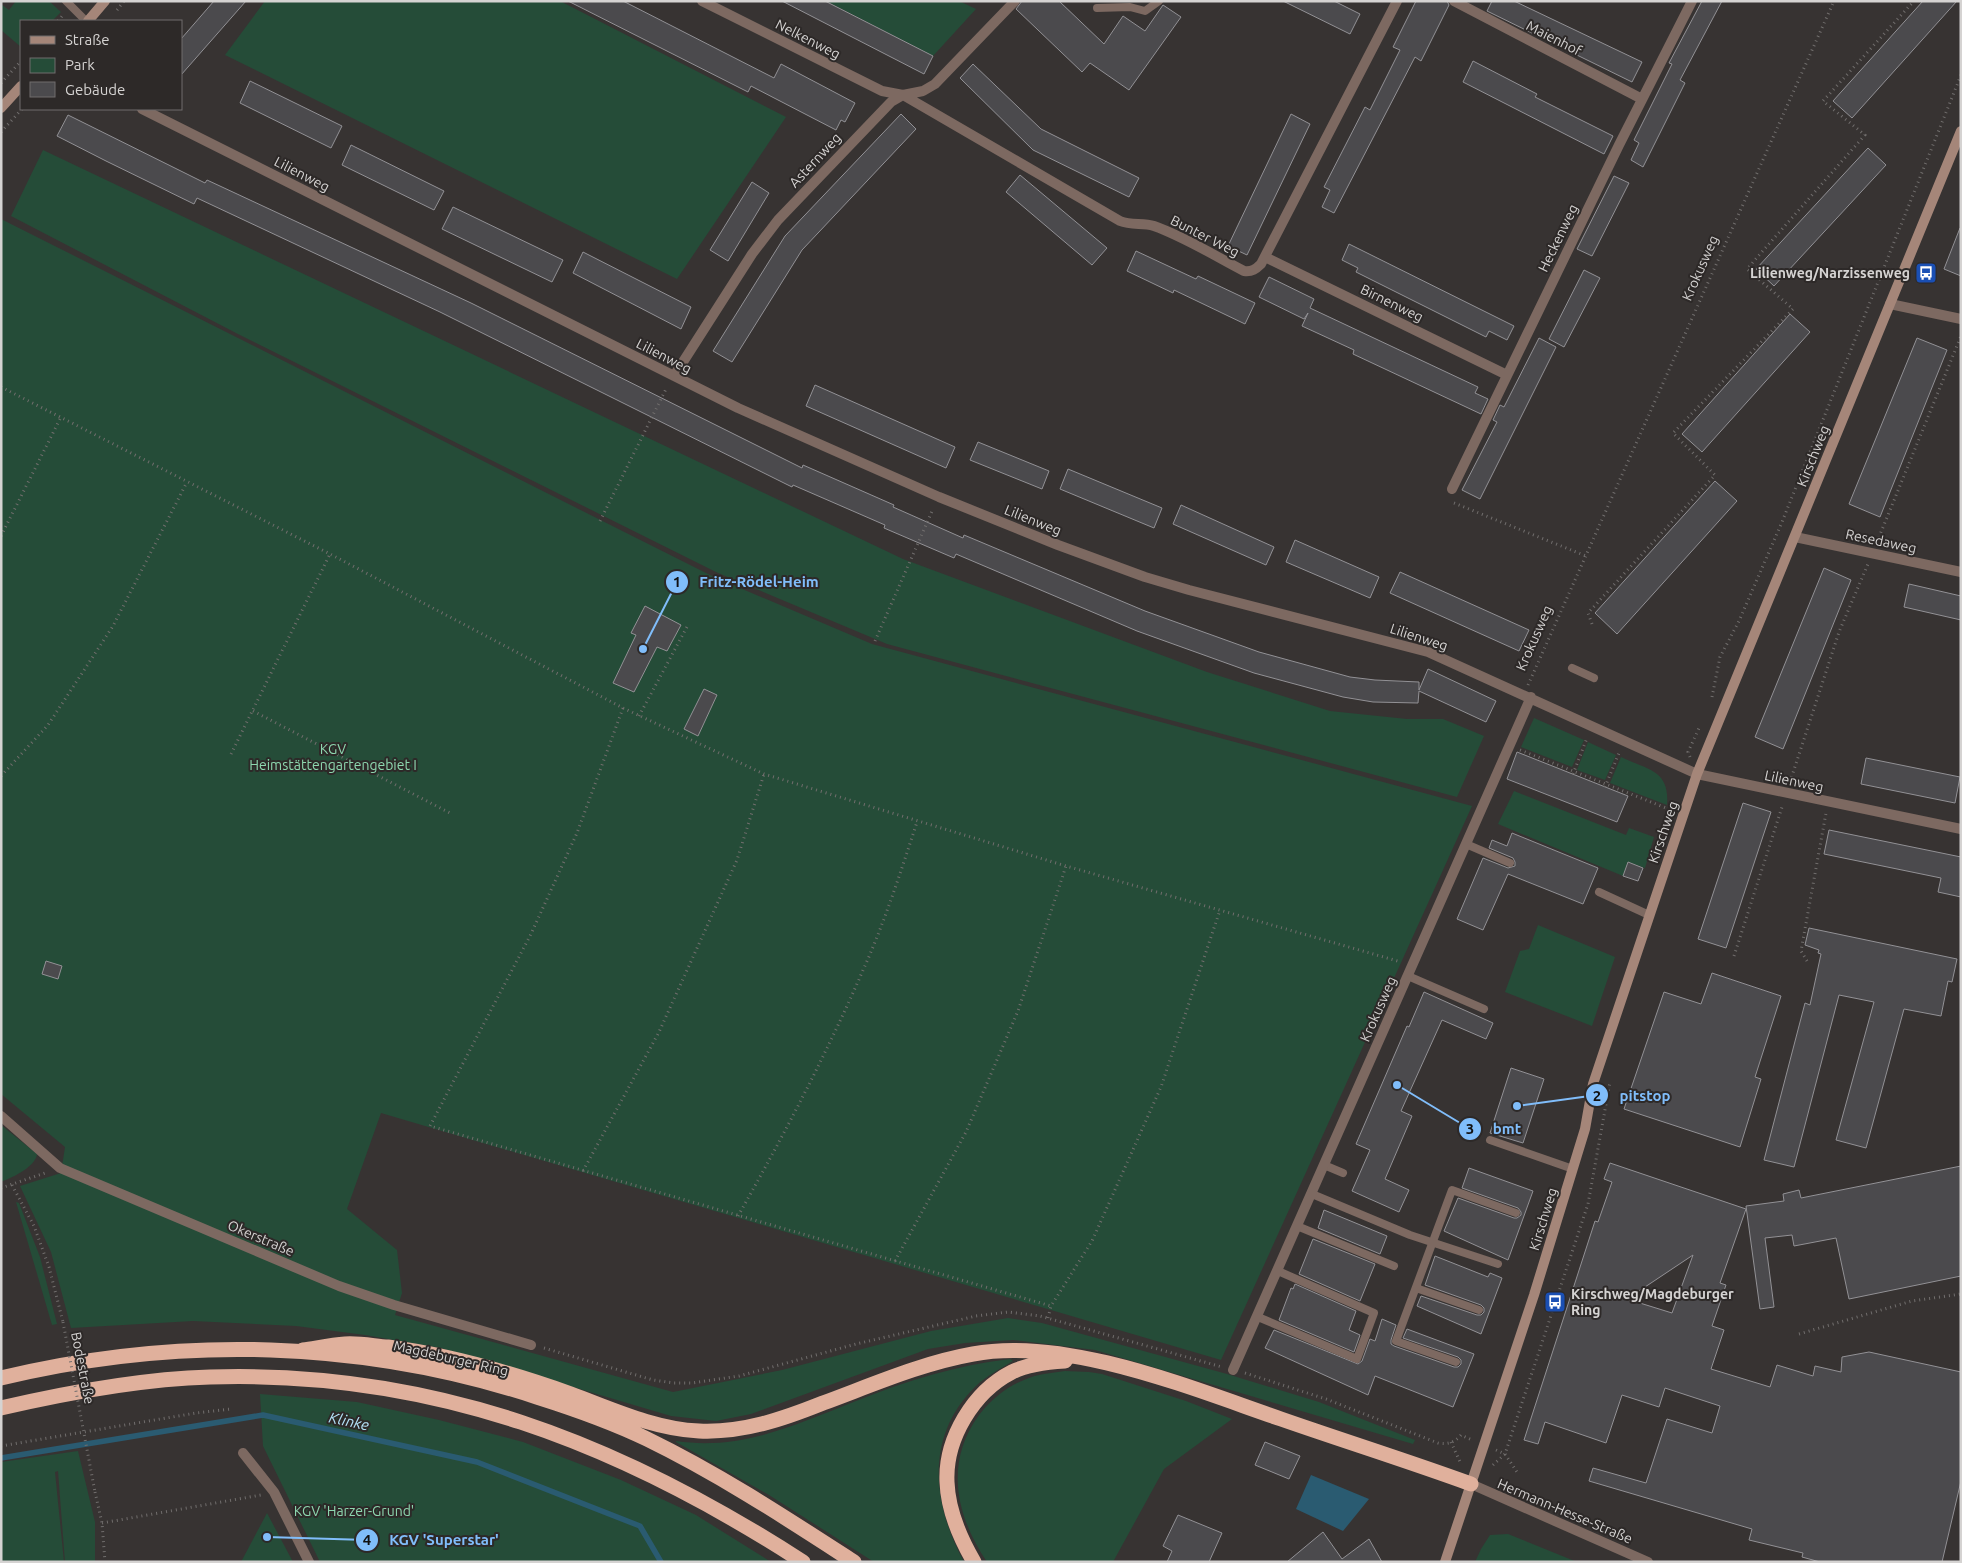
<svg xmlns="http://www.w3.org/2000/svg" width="1962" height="1563" viewBox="0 0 1962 1563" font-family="Ubuntu,sans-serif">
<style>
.green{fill:#254c38}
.water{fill:#2a5b71}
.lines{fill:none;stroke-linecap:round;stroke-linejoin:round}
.stream{stroke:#2a5b71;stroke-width:5.5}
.building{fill:#4b4a4d;stroke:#929195;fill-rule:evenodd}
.path{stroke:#716e6d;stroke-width:3;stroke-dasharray:1 4;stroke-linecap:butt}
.lane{stroke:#7d6961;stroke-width:8}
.street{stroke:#7d6961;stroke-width:10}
.secondary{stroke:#a58679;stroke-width:10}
.highway{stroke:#e0b09c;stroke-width:15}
.path-bridge{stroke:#716e6d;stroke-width:3;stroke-dasharray:1 4;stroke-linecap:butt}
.labels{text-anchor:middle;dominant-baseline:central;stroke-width:4;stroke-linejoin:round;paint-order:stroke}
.street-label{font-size:14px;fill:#d5d3d2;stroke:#2d2928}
.poi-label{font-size:14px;font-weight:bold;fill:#d5d3d2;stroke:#2d2928;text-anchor:end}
.park-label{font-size:14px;fill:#8dd7af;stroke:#2d2928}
.water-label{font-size:15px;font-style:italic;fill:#b5e3f9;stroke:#2d2928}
.leader{fill:none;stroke:#80bdfa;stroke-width:2}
.callout-dot{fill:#80bdfa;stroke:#2d2928;stroke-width:2}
.mark-label{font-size:15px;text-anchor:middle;font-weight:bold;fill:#111}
.callout-label{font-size:15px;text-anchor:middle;font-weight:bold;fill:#80bdfa;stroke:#2d2928;stroke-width:4;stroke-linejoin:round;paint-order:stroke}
</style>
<rect width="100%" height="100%" fill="#373332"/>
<path class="green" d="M16,1h33l12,11 -9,9h-31v26l-20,-17v-26l8,6z
M265,1h295l226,116 -109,162 -452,-224z
M826,1h133l17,8 -43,47z
M43,150l860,409 304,113 123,39 77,8h36l41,17 -27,61 -570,-153 -169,-71 -482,-240 -225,-117z
M1,219l713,358 158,67 600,162 -251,554 -840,-247 -34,96 50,41 5,43 -7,22 278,77 109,-22 149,-39 77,-13 34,5 185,51 92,28 96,38 -2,4 -318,-94 -82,-10 -48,3 -37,6 -177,65 -35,7 -45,-5 -230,-68 -76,-13 -69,-9 -103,-5 -122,7 -20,-76 -31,-66 41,-13 4,-26 -64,-53z
M1534,718l50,22 -12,27 -51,-20z
M1588,742l28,13 -11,25 -28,-10z
M1621,757c27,13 49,13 46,48l-57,-22z
M1514,791l112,44 3,-7 25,9 -9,31 -17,-6 -5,14 -125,-52z
M1538,925l77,32 -23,69 -87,-34 15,-41 9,-2z
M1,1125l36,29c-1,12 -23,23 -34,27h-2z
M16,1202l3,1 21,54 17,67 -5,1z
M1010,1359l3,2c-13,8 -27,15 -38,26 -51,50 -42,118 -11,175h-90l-105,-67 -93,-53v-1c66,10 121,-17 180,-40 50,-20 101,-36 154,-42z
M1065,1371l24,1 13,2 84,27 46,18 -68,50 -51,93h-126c-31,-46 -43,-99 -8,-147 12,-15 27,-28 45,-35 13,-6 27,-7 41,-9z
M260,1394l97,8 82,18 84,22 98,38 75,35 75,47h-451l-57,-116z
M78,1451l17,71v40h-30l-7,-91 -3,1 9,90h-63v-100z
M267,1513l26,49h-52z
M1508,1534l69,28h-102l6,-13 9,-14z"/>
<path class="water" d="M1311,1475l58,24 -26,32 -47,-22z"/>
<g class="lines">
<path class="stream" d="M1,1458l262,-43 214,47 163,64 21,36"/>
</g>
<path class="building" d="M214,1h32l-65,74v-36z
M568,1h55l151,77 7,-14 74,39 -10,19 -4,-2 -5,10 -85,-44 -3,6z
M782,1h43l108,55 -9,18z
M1022,1h37l45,43 19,-28 22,15 18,-26 18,12 -52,73 -39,-27 -8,9 -66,-63z
M1283,1h51l26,13 -10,20z
M1416,1h31l2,4 -28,56 -6,-4 -81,156 -12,-6 8,-17 -6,-3 41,-80 5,3 30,-60 -7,-3z
M1492,1h22l128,61 -10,20 -145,-71z
M1702,1h20l-42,79 5,3 -42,84 -12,-7 8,-17 -5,-3 38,-76 -3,-1z
M1923,1h34l-105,117 -19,-17z
M1473,61l64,33 -2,3 78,39 -9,18 -141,-72z
M973,64l68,65 98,49 -10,19 -96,-47 -73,-72z
M250,81l92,45 -11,22 -91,-45z
M901,114l15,15 -114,121 -70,112 -19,-11 72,-115z
M1291,114l19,10 -63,131 -19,-9z
M68,115l137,68 2,-3 264,123 331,165 1,-3 91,40 -1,2 70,31 1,-3 181,76 114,41 91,25 25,3 44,2v8l9,-21 68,32 -10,21 -67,-31 -1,12 -45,-1 -30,-5 -89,-24 -117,-42 -181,-77 -2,4 -70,-30 1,-3 -92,-40 -1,2 -352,-175 -243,-114 -3,6 -88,-43 -49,-25z
M351,145l93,46 -10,19 -92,-45z
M1868,148l18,17 -112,121 -18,-17z
M1020,175l87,73 -15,17 -86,-73z
M1614,176l15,7 -37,73 -15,-7z
M752,182l17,11 -41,68 -18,-11z
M453,207l110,53 -11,22 -110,-53z
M1960,228h1v48l-17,-7z
M1349,244l165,82 -7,14 -18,-9 -3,6 -130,-65 2,-4 -16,-8z
M1136,251l60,28 2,-3 57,27 -10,21 -71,-34 -1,3 -46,-22z
M583,252l108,55 -10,22 -108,-56z
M1584,270l16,8 -36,69 -15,-8z
M1269,277l45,22 -4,9 168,79 -3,6 13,6 -7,15 -128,-60 1,-4 -52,-24 6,-13 -4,6 -45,-22z
M1790,314l20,18 -108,120 -20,-18z
M1539,338l17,9 -76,152 -18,-9 35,-68 -4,-2 7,-15 4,2z
M1917,338l30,12 -67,167 -31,-13z
M815,385l140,62 -9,21 -140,-62z
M978,442l71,29 -7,18 -72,-29z
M1068,469l94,39 -8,20 -94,-39z
M1715,481l22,20 -120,133 -22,-21z
M1181,505l93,42 -8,18 -93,-41z
M1295,540l84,37 -9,21 -84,-36z
M1824,568l27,12 -68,169 -28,-12z
M1400,572l129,58 -10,21 -129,-58z
M1909,584l52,12v24l-57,-13z
M645,606l36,19 -14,26 -10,-4 -23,45 -21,-9 23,-48 -5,-2z
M704,689l13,6 -19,41 -14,-7z
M1517,752l111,44 -11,26 -110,-43z
M1866,758l94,19 -5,26 -94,-19z
M1743,803l28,9 -45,136 -28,-9z
M1829,830l132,27v40l-23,-5 3,-14 -117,-24z
M1512,833l86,35 -15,36 -75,-30 -25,56 -26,-11 26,-61 25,10 7,-2v-4l-2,-4 -24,-10 3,-8 15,6z
M1628,862l15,6 -5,13 -15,-5z
M1809,928l148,31 -5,23 -4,-1 -7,35 -37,-7 -38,139 -30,-8 38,-138 -35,-7 -45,172 -30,-7 41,-157 5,2 11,-51 -3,-1 1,-3 -14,-5z
M46,961l16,5 -4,13 -16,-5z
M1712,973l69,23 -26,81 6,2 -21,68 -116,-38 40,-117 37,12z
M1424,992l69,31 -7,16 -44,-19 -41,91 11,5 -27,63 24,11 -10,22 -47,-21 18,-41 -14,-6 51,-118 2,1z
M1511,1068l33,11 -21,64 -33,-10z
M1610,1163l136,46 -26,74 6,2 -14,41 12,4 -13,39 59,18 7,-22 36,11 2,-10 26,6 1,-15 27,-5 92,20v109l-19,81h-122l-18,-5 1,-4 -54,-13 3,-11 -163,-48 4,-13 53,15 21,-64 45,14 8,-27 -55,-18 -6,19 -37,-12 -16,48 -61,-21 -7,22 -14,-4 71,-219 3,1 14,-40 -8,-3zM1693,1255l-21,58 -45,-14z
M1961,1166v110l-112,23 -13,-61 -42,8 -2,-11 -27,3 9,69 -14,2 -14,-103 38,-5 -1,-7 16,-4 2,8z
M1469,1168l64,23 -25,69 -64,-29 14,-33 56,20h3l4,-3v-3l-3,-4 -56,-20z
M1324,1210l63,26 -7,18 -62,-26z
M1313,1239l62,25 -15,37 -61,-27z
M1435,1256l53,21 2,-4 12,5 -21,56 -64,-28 4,-10 56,19h4l3,-3v-4l-3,-3 -56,-20z
M1295,1284l61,27 -7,19 11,5 -6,17 -75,-32 12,-32 2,1z
M1382,1319l14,6 -5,15v4l3,2 60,21h4l3,-3v-4l-3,-3 -55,-19 4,-9 67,25 -21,53 -78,-31 -7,19 -103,-47 9,-18 84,34 4,-3 8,-22 5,2z
M1265,1442l35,14 -11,23 -34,-14z
M1178,1515l44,18 -13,29h-42l5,-11 -9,-5z
M1323,1532l19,27 27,-20 13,23h-95z"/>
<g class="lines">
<path class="path" d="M117,10l7,-9
M58,21l5,-6
M1,83l20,-22
M1,132l21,-23
M1,387l329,167 293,154 141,66 302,92 335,96
M1454,503l132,53
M600,521l67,-134
M1,536l60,-119
M1877,542l84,-206
M1592,624l-4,-11 127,-138 -42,-42 120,-124 -46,-40 118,-134 -42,-34 91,-100
M875,641l58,-132
M1528,685l306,-684
M1712,697l8,-40 19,-36 43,-99 179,-447
M623,708l-46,125 -46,101 -101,192 621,180
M253,711l197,102
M639,716l49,-91
M1520,750l151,60
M231,754l99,-200
M1690,757l-2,-5 12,-26
M1573,774l14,-36
M1,776l47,-51 65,-99 74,-144
M1790,782l49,-150 29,-68
M1605,787l14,-34
M1734,956l49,-152
M1807,961l-6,-10 25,-138
M583,1171l76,-139 78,-172 27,-86
M12,1185l22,41 15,41 14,55
M1,1188l44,-15
M738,1216c46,-81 89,-163 126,-248 21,-47 37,-97 53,-146
M895,1261l71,-129 52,-121 48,-145
M1048,1318l3,-12 41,-65 69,-154 59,-177
M1799,1334l113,-33 49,-7
M544,1348l109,32 21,3h18l47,-7 117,-32 120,-28 32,-4 32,4 182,51
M1245,1373l81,26 112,44c10,2 17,-1 23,-8l11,5
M1451,1442l10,22
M1,1446l195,-33 35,-4
M1496,1450l9,4 12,18
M1493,1465l12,-11 83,-250 22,-122
M95,1492l7,31 3,39
M102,1523l159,-28"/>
<path class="lane" d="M66,1l20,20
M1097,8l33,-1 15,4 14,-10
M1572,668l22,10
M1466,844l44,19
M1599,892l50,23
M1408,976l76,33
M1490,1140l83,29
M1324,1165l19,8
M1312,1194l98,41 88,29
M1297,1226l97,40
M1416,1288l63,22
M1258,1317l99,42 17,-46 -96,-42
M1456,1362l-60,-21 56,-151 64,23"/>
<path class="street" d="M702,1l180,90 21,4 217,126c12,5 23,1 34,5 31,11 61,30 90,45 8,1 12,-2 17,-7l136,-263
M1454,1l188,98
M142,109l596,299 201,89 119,48 87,32 44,13 239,62 269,122 264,55
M1265,257l242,118
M1890,304l71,15
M674,376l78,-122 26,-34 113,-118 12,-7 20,-4 12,-7 80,-83
M1452,489l167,-344 73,-144
M1795,537l166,35
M1,1116l59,52 279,118 55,19 137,40
M1233,1370l298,-673
M243,1453l31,39 35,70
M1471,1484l177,78"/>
<path class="secondary" d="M88,21l17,-20
M1,108l20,-22
M1445,1562l89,-267 51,-166 8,-45 104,-310 264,-643"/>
<path class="highway" d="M303,1350c14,-2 28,-5 42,-6 14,-1 29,2 43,3 62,8 124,26 183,47 41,15 83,35 128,37 44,2 84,-12 124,-28 49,-18 99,-40 150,-49 93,-18 220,35 308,65 63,22 127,42 190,65
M1,1378c178,-43 362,-38 536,19 38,12 75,25 110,42 72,35 139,79 207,123
M1,1408c69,-16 139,-29 209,-31 223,-7 409,66 593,185
M974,1562c-14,-24 -26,-52 -27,-80 -2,-43 26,-90 65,-110 16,-8 35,-10 53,-11"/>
<path class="path-bridge" d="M63,1322l32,170"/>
</g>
<defs>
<g id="bus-square" transform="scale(1.125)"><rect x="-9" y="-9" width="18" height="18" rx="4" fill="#1a4fb4" stroke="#2d2928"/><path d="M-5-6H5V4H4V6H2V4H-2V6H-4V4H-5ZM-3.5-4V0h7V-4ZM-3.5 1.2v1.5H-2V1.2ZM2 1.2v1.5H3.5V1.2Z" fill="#fff"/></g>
</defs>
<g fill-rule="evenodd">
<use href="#bus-square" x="1926" y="273"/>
<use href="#bus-square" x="1555" y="1302"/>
</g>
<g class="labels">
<g class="street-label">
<text transform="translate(1554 38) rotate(27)">Maienhof</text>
<text transform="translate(808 39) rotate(27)">Nelkenweg</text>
<text transform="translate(815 160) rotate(-47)">Asternweg</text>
<text transform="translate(302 174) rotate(27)">Lilienweg</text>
<text transform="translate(1205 236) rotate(27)">Bunter Weg</text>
<text transform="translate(1558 238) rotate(-64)">Heckenweg</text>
<text transform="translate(1700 268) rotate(-66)">Krokusweg</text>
<text transform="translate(1392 303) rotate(26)">Birnenweg</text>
<text transform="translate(664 356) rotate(27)">Lilienweg</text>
<text transform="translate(1813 456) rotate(-68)">Kirschweg</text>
<text transform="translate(1033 520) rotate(22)">Lilienweg</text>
<text transform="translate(1881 541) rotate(12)">Resedaweg</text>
<text transform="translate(1419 637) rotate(18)">Lilienweg</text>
<text transform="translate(1534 638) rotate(-66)">Krokusweg</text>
<text transform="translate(1794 781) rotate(12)">Lilienweg</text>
<text transform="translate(1663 832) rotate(-71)">Kirschweg</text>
<text transform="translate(1378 1009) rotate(-66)">Krokusweg</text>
<text transform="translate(1543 1219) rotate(-73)">Kirschweg</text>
<text transform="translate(261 1238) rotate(23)">Okerstraße</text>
<text transform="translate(451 1358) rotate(13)">Magdeburger Ring</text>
<text transform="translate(83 1368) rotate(79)">Bodestraße</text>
<text transform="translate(1565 1511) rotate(23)">Hermann-Hesse-Straße</text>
</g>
<g class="poi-label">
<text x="1910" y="273">Lilienweg/Narzissenweg</text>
<text x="1571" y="1294" text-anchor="start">Kirschweg/Magdeburger<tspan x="1571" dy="16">Ring</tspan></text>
</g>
<g class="park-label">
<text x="333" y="749">KGV<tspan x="333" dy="16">Heimstättengartengebiet I</tspan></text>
<text x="354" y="1511">KGV 'Harzer-Grund'</text>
</g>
<g class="water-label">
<text transform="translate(349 1421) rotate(12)">Klinke</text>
</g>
</g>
<path class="leader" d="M643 649L677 582M1517 1106L1597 1095M1397 1085L1470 1129M267 1537L367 1540"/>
<g class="callout-dot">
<circle cx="643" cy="649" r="5"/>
<circle cx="1517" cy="1106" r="5"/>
<circle cx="1397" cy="1085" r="5"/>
<circle cx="267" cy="1537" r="5"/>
<circle cx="677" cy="582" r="12"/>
<circle cx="1597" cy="1095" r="12"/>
<circle cx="1470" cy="1129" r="12"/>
<circle cx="367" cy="1540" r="12"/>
</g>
<g class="mark-label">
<text x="677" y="587">1</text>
<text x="1597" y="1101">2</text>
<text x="1470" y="1134">3</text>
<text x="367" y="1545">4</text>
</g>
<g class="callout-label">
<text x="759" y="587">Fritz-Rödel-Heim</text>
<text x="1645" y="1101">pitstop</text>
<text x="1507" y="1134">bmt</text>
<text x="444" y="1545">KGV 'Superstar'</text>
</g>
<rect width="1962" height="1563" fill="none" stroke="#d5d3d2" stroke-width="5"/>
<rect x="20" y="20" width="162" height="90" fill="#2d2928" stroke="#706d6c"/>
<rect x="30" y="36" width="25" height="8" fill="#a58679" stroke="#706d6c"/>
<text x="65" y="45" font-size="15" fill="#d5d3d2">Straße</text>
<rect x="30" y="58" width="25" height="15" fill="#254c38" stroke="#706d6c"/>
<text x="65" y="70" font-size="15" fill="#d5d3d2">Park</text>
<rect x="30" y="82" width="25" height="15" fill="#4b4a4d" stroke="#706d6c"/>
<text x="65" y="95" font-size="15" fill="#d5d3d2">Gebäude</text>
</svg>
